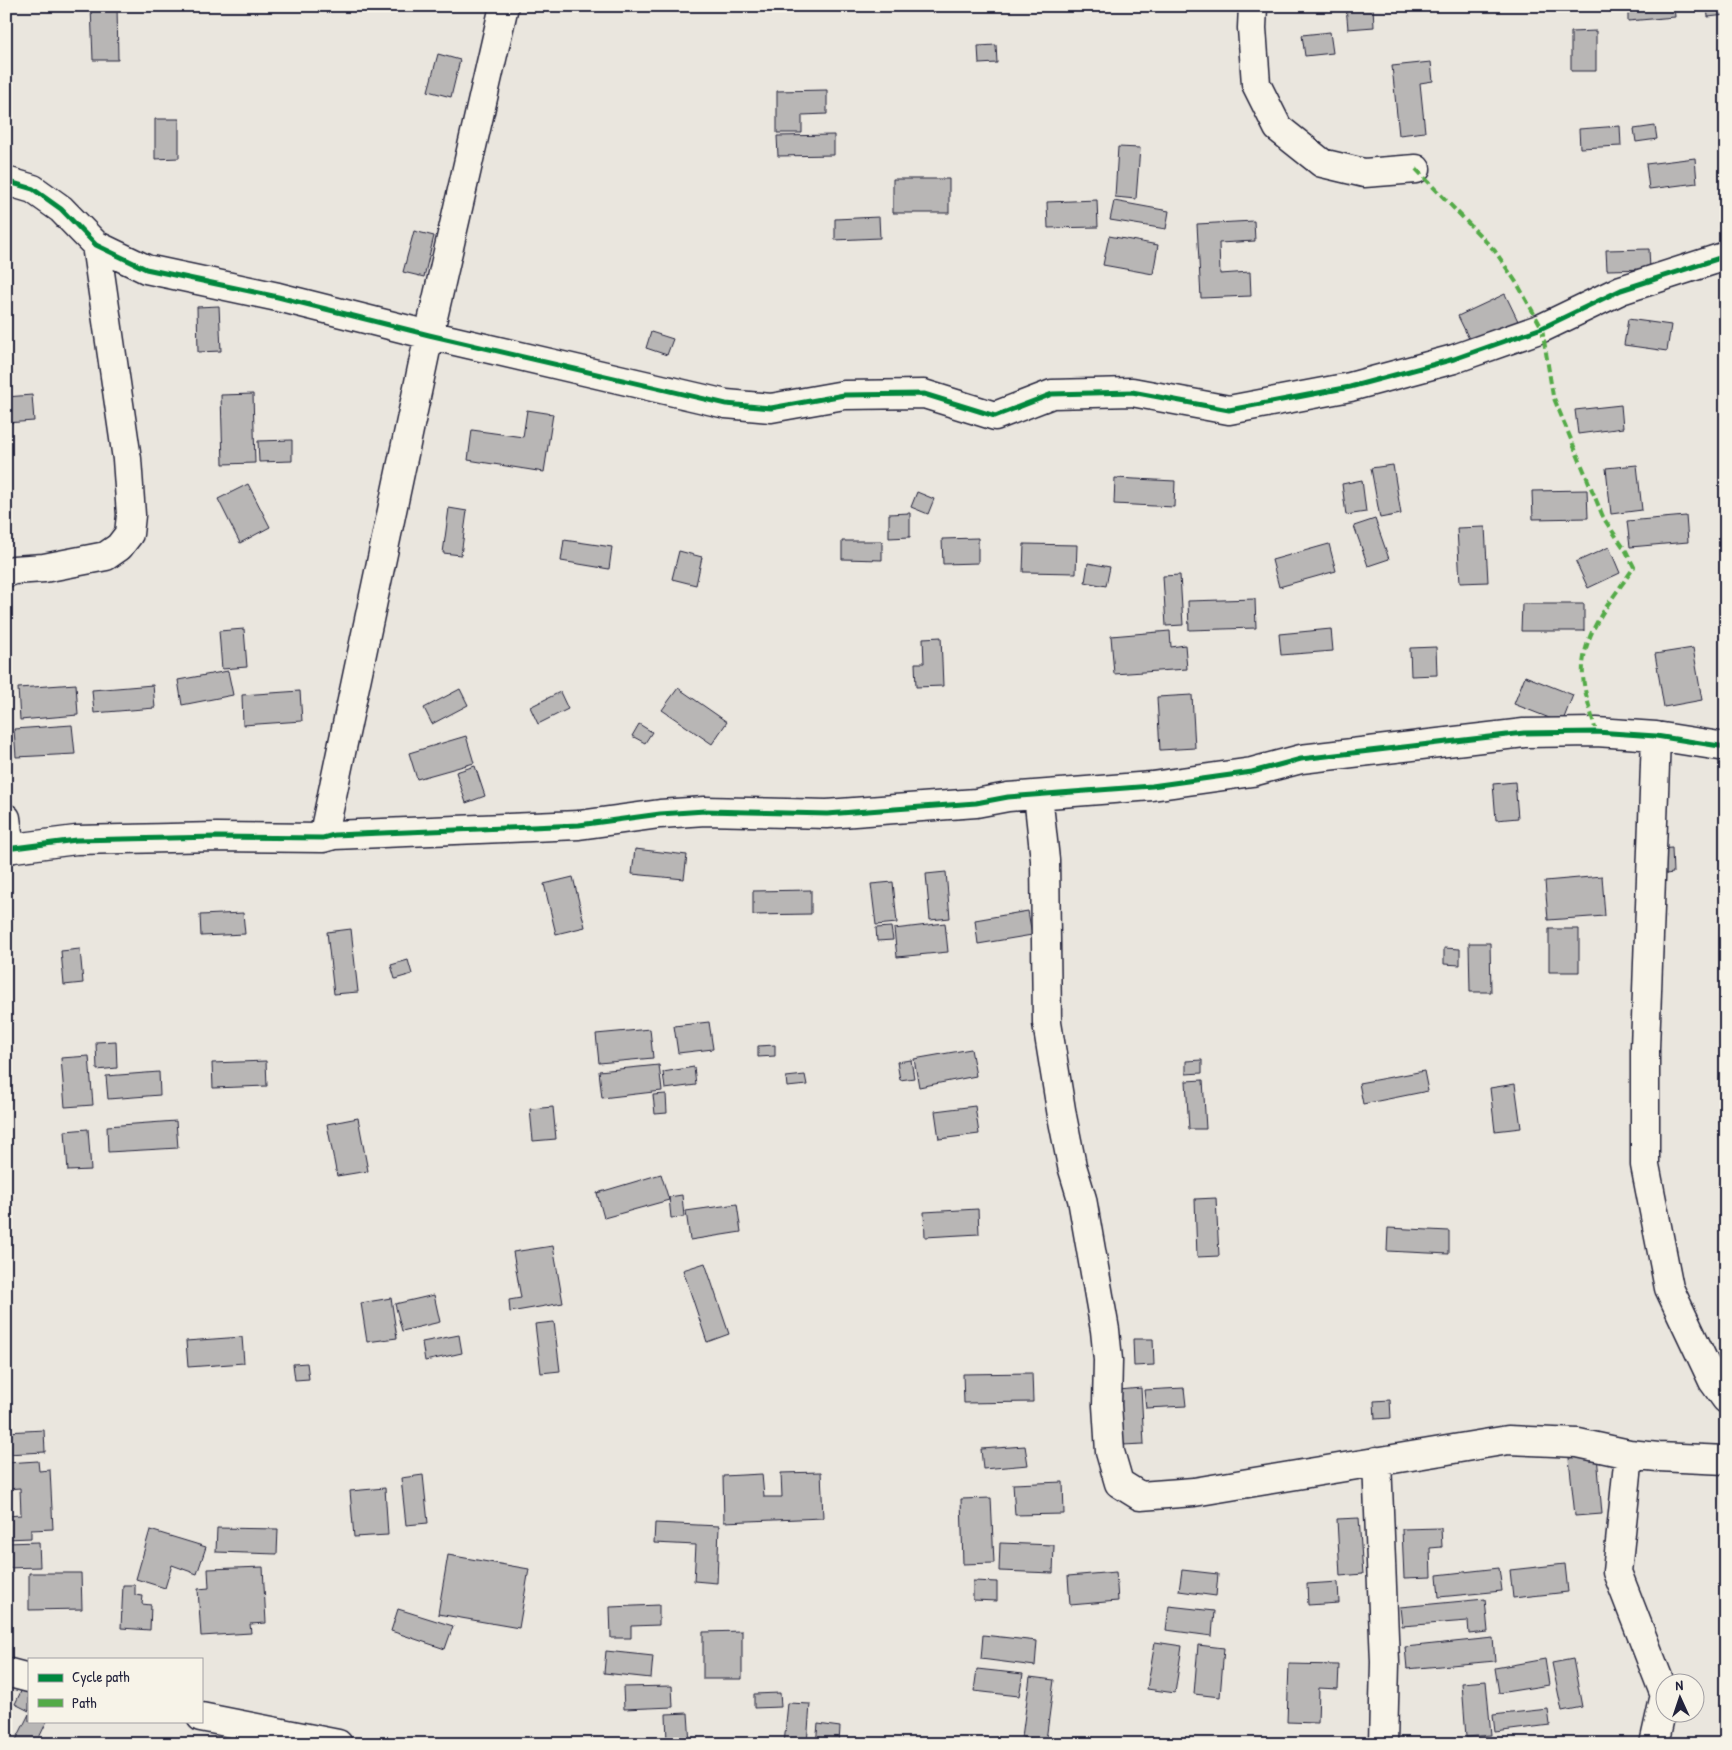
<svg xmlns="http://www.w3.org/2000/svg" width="1732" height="1750" viewBox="0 0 1732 1750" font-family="'Patrick Hand',sans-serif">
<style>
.building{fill:#b8b6b5;stroke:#22223b}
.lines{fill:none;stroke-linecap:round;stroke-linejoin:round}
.street-casing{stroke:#22223b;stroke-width:31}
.street{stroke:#f7f3e8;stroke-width:28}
.quiet{stroke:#53aa46;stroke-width:4;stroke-dasharray:8 4;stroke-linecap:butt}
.cycleway-casing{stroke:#f7f3e8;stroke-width:8}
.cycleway{stroke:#00873e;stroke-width:5}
</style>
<rect width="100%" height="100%" fill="#eae6de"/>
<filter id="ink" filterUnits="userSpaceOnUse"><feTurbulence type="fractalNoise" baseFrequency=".02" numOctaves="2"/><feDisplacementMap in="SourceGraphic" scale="10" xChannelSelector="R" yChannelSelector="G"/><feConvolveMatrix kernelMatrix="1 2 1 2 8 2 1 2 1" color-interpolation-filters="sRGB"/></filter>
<g filter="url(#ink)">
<path class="building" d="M91,6h26l1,54h-25z
M1346,6h27l1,21 -26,2z
M1628,6h46l1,11 -47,4z
M1707,6h19v9l-18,2z
M1596,31v40h-25v-39z
M1330,32l3,21 -28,3 -3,-21z
M996,45l1,18 -18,1 -1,-18z
M438,54l22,6 -9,37 -23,-6z
M1431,62l2,19 -13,2 5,49 -26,3 -7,-69z
M827,90v24l-25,1v18h-25v-42z
M155,119h24v39l-24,1z
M1620,126l1,20 -41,2 -1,-19z
M1655,126l2,13 -21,3 -2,-13z
M834,135v20l-56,1 -1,-20z
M1118,147l22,1 -4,51 -21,-2z
M1695,158l2,25 -48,6 -3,-25z
M893,179h56v34h-56z
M1097,200l1,27 -50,1 -1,-26z
M1114,201l55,10 -3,18 -56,-9z
M879,217l1,21 -45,2v-21z
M1254,221l1,20 -36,2 1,31 30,-2 1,24 -50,2 -4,-74z
M414,231l20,5 -10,41 -21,-5z
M1109,236l49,9 -5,29 -50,-9z
M1649,249l1,20 -43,1 -1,-20z
M1505,294l14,29 -47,22 -14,-29z
M219,306l2,45 -23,1 -1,-45z
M1628,319l43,6 -4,26 -43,-6z
M651,332l22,7 -6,16 -21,-7z
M253,394l2,69 -32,1 -2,-69z
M32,395l2,26 -28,2v-26z
M1621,405l2,23 -45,6 -3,-24z
M527,410l26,4 -9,58 -76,-12 4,-30 51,7z
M292,440v21l-33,1 -1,-21z
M1393,465l8,49 -21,4 -9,-50z
M1637,465l5,45 -31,4 -5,-46z
M1115,478l60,3 -1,26 -60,-3z
M1362,480l4,32 -20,3 -4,-31z
M248,484l22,43 -30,16 -22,-44z
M1726,485v15l-3,-14z
M1587,490l1,28 -55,1 -1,-28z
M917,492l17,7 -6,15 -17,-7z
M449,508l18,3 -6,44 -18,-2z
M910,513v24l-21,1v-24z
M1686,516l2,26 -58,5 -3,-26z
M1375,519l14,40 -21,7 -14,-40z
M1485,527l3,55 -28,1 -3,-55z
M978,538v25l-35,1 -1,-25z
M564,540l48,7 -3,22 -48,-8z
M842,541h40v19l-40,-1z
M1024,544l53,1 -1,28 -53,-1z
M1329,544l7,27 -57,16 -7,-27z
M1609,547l11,26 -32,15 -12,-26z
M679,551l23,6 -6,28 -24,-6z
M1088,563l22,4 -4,19 -21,-4z
M1180,575l3,50 -17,1 -3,-50z
M1255,599l1,29 -67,2 -1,-29z
M1522,604h62v27h-63z
M244,629l3,38 -25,2 -3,-38z
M1331,629l2,22 -52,4 -2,-21z
M1170,631l1,16 14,-2 2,24 -73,5 -3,-38z
M941,637l2,49 -27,1 -1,-24h9l-1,-25z
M1436,647l1,28 -26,1 -1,-28z
M1693,648l9,52 -38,7 -9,-53z
M228,671l5,24 -51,10 -4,-25z
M1525,676l48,19 -11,28 -48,-19z
M76,684l2,31 -58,5 -2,-32z
M153,685l2,23 -61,5 -2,-23z
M678,688l49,34 -15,22 -50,-34z
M460,689l8,16 -36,19 -8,-16z
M300,691l2,30 -59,4 -1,-30z
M560,692l8,17 -30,15 -8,-17z
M1192,695l3,53 -35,2 -3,-53z
M639,724l13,8 -7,11 -13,-7z
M72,725l3,29 -59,3 -2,-28z
M466,736l8,27 -57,16 -8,-26z
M475,766l10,30 -19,7 -10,-31z
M1515,782l3,36 -22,2 -3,-36z
M1672,848l1,25 -14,2 -2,-26z
M635,849l52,6 -3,24 -52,-5z
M946,872l4,46 -20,2 -4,-46z
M1602,876l3,40 -57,4 -3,-39z
M573,877l12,50 -29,7 -12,-50z
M893,882l4,41 -21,2 -5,-41z
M811,890v24l-58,1v-24z
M1028,911l4,24 -54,9 -3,-24z
M243,913l2,21 -44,2 -1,-21z
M945,923l3,29 -51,5 -3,-28z
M891,927l2,13 -16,1 -1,-13z
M351,929l7,63 -24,2 -7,-62z
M1549,929h30v43h-30z
M1469,943h21l1,49h-21z
M1444,948l16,1v16l-16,-1z
M80,949l3,34 -19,2 -3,-34z
M408,960l4,14 -17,5 -4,-14z
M709,1022l4,27 -35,4 -4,-27z
M650,1029l3,29 -54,5 -3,-29z
M116,1041l1,27 -20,2 -1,-28z
M775,1045v11l-17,1v-11z
M971,1049l5,27 -57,11 -5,-28z
M89,1056l4,49 -28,2 -4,-49z
M911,1060l3,18 -14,2 -3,-18z
M1202,1060v13l-16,1v-13z
M266,1061l1,25 -54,2 -1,-25z
M659,1065l3,26 -60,7 -3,-27z
M694,1067l2,18 -31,4 -2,-17z
M1424,1071l4,20 -65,13 -4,-21z
M159,1072l1,23 -52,4 -2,-23z
M805,1075l2,10 -20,2 -1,-10z
M1203,1080l3,49h-17l-3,-48z
M1515,1084l6,44 -26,3 -5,-43z
M666,1094l1,19 -12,1 -2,-19z
M975,1106l4,28 -40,5 -4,-28z
M553,1107l3,32 -23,2 -3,-32z
M358,1118l10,53 -31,5 -10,-52z
M176,1121l2,27 -70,4 -1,-26z
M88,1129l3,41 -23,1 -3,-40z
M661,1174l8,26 -65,18 -7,-25z
M682,1195l2,22 -13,1 -2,-21z
M1216,1198l3,58 -22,1 -2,-58z
M737,1204l4,28 -51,8 -4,-29z
M978,1209l1,25 -54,3 -1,-25z
M1388,1228l61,3v23l-62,-3z
M553,1246l10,57 -53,9 -1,-12 12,-2 -8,-46z
M705,1263l24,71 -22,8 -24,-72z
M434,1295l6,27 -38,9 -7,-27z
M391,1298l6,40 -30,4 -6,-39z
M554,1322l6,49 -19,2 -6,-49z
M459,1335l3,18 -37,8 -3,-19z
M242,1337l2,26 -56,4 -2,-26z
M1133,1339h20l1,26 -20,1z
M307,1363l2,16 -14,1 -2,-16z
M1032,1373l1,29 -69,1 -1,-29z
M1141,1388l3,56 -22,1 -3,-55z
M1184,1388l2,18 -40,2 -2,-18z
M1390,1400l1,18 -16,1 -1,-18z
M44,1430l1,22 -39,2v-22z
M1025,1446l3,19 -45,4 -2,-20z
M1597,1455l5,59 -27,2 -6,-58z
M38,1461l1,10 11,-1 3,59 -22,1v8l-25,1v-23l15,-1 -1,-27 -14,1v-26z
M821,1472l2,46 -99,4 -1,-46 39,-2 2,23h18l-1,-24z
M423,1475l5,48 -22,2 -5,-47z
M1063,1482l1,32 -49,1 -2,-31z
M385,1488l3,47 -34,2 -4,-46z
M991,1498l3,65 -31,1 -2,-65z
M1359,1518l4,56 -23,2 -3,-57z
M655,1523l64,3 -2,57 -23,-2 2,-36 -42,-2z
M217,1528l61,1 -1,25 -61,-2z
M1441,1528l1,19 -12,1 1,29 -27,1 -2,-49z
M150,1530l56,17 -9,27 -25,-9 -7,23 -29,-9z
M39,1542l1,25 -34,1v-25z
M1000,1543l54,2 -1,28 -54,-2z
M448,1555l81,14 -10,59 -81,-14z
M1565,1564l3,28 -55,6 -3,-28z
M263,1567l3,56 -16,1 1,9 -50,3 -3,-47 11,-1 -1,-19z
M1499,1568l3,23 -63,6 -2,-22z
M1182,1570l36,4 -2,22 -37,-5z
M1116,1572l2,29 -48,4 -2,-29z
M29,1573h52l1,36 -53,1z
M973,1581l24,1v19l-24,-1z
M1338,1582l1,21 -31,2 -1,-21z
M123,1585h12v10l8,1 -1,8 9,1 -1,25 -29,-2z
M1485,1599l3,33 -19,2 -1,-13 -66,5 -2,-19z
M659,1605v20l-28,1v12h-20l-1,-31z
M1169,1606l45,5 -2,25 -46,-6z
M398,1609l55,17 -8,23 -54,-18z
M742,1631v48h-39v-47z
M983,1635l54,6 -2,25 -54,-7z
M1493,1638l2,23 -88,8 -2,-22z
M1155,1642l27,4 -7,47 -28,-4z
M1198,1645l26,3 -4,49 -26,-3z
M606,1651l47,5 -2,22 -47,-5z
M1545,1659l4,26 -50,8 -4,-25z
M1573,1659l9,48 -20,4 -10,-48z
M1289,1664l50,1 -1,24 -19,-1 -1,35 -31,-1z
M977,1669l46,5 -4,22 -45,-5z
M1030,1677l24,3 -8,60 -24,-3z
M1486,1681l5,54 -25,2 -4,-54z
M25,1683l4,2v26l-14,-7z
M672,1686l1,21 -49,2 -1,-22z
M780,1693l1,14 -27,1v-14z
M788,1703l22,1 -3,40h-23z
M1548,1709l2,16 -55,7 -2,-17z
M688,1713l2,31h-47v-2h24l-1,-28z
M29,1714v7h18l-11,23h-22z
M818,1724l22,3 -1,17h-23z"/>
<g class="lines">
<g class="street-casing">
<path id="street" d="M1253,6l-1,22 4,56 22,44 44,35 42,10 52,-4
M6,181l27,8 28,20 35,36 50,24 132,28 151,38 297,69 45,4 73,-13 80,-1 71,22 57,-22 80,-2 97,18 121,-23 104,-28 88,-31 79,-38 105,-34
M6,573l8,-3 30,-2 62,-12 13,-9 10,-13 2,-19 -4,-56 -31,-214
M1656,736l-11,312v117l24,123 44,93 13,18
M1038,795l7,65 2,163 15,93 10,50 10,33 23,131 3,30 -1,45 3,47 9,31 21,13 54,-4 314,-52 70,3 51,11 29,3 68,3
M6,818l4,31
M323,838l106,-503 75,-329
M6,849l70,-9 141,-3 106,1 11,-3 245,-10 81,-11 45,-3 122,3 149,-11 32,-6 144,-11 100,-14 49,-13 223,-26 72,-1 60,4 70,11
M1629,1454l-12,118 47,121
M1377,1461l8,201 -2,82
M6,1672l23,6
M201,1717l137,27
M1654,1744l10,-45"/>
</g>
<use href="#street" class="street"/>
<path class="quiet" d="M1416,169l79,82 23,34 24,43 11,68 51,123 22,32 8,16c-21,32 -54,67 -51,109 1,16 9,39 13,56"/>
<g class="cycleway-casing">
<path id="cycleway" d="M6,181l27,8 28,20 35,36 50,24 132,28 151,38 297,69 45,4 73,-13 80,-1 71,22 57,-22 80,-2 97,18 121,-23 104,-28 88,-31 79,-38 105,-34
M6,849l70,-9 141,-3 106,1 11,-3 245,-10 81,-11 45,-3 122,3 149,-11 32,-6 144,-11 100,-14 49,-13 223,-26 72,-1 60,4 70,11"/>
</g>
<use href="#cycleway" class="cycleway"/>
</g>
</g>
<rect width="1732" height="1750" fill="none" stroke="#f7f3e8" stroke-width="25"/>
<rect x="12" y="12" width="1707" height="1725" fill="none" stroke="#22223b" stroke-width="2" filter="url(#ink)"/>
<rect x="28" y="1658" width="175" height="65" fill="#f7f3e8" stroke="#a29fa3"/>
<rect x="38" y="1674" width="25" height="8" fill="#00873e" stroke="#a29fa3"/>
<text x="72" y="1682" font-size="15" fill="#22223b">Cycle path</text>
<rect x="38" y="1699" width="25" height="8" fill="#53aa46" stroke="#a29fa3"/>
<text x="72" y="1708" font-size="15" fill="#22223b">Path</text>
<g transform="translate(1680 1698) rotate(357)"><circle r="24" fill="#f7f3e8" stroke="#a29fa3"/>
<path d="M0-4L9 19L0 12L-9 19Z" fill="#22223b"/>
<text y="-8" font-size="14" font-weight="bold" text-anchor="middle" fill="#22223b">N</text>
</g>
</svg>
